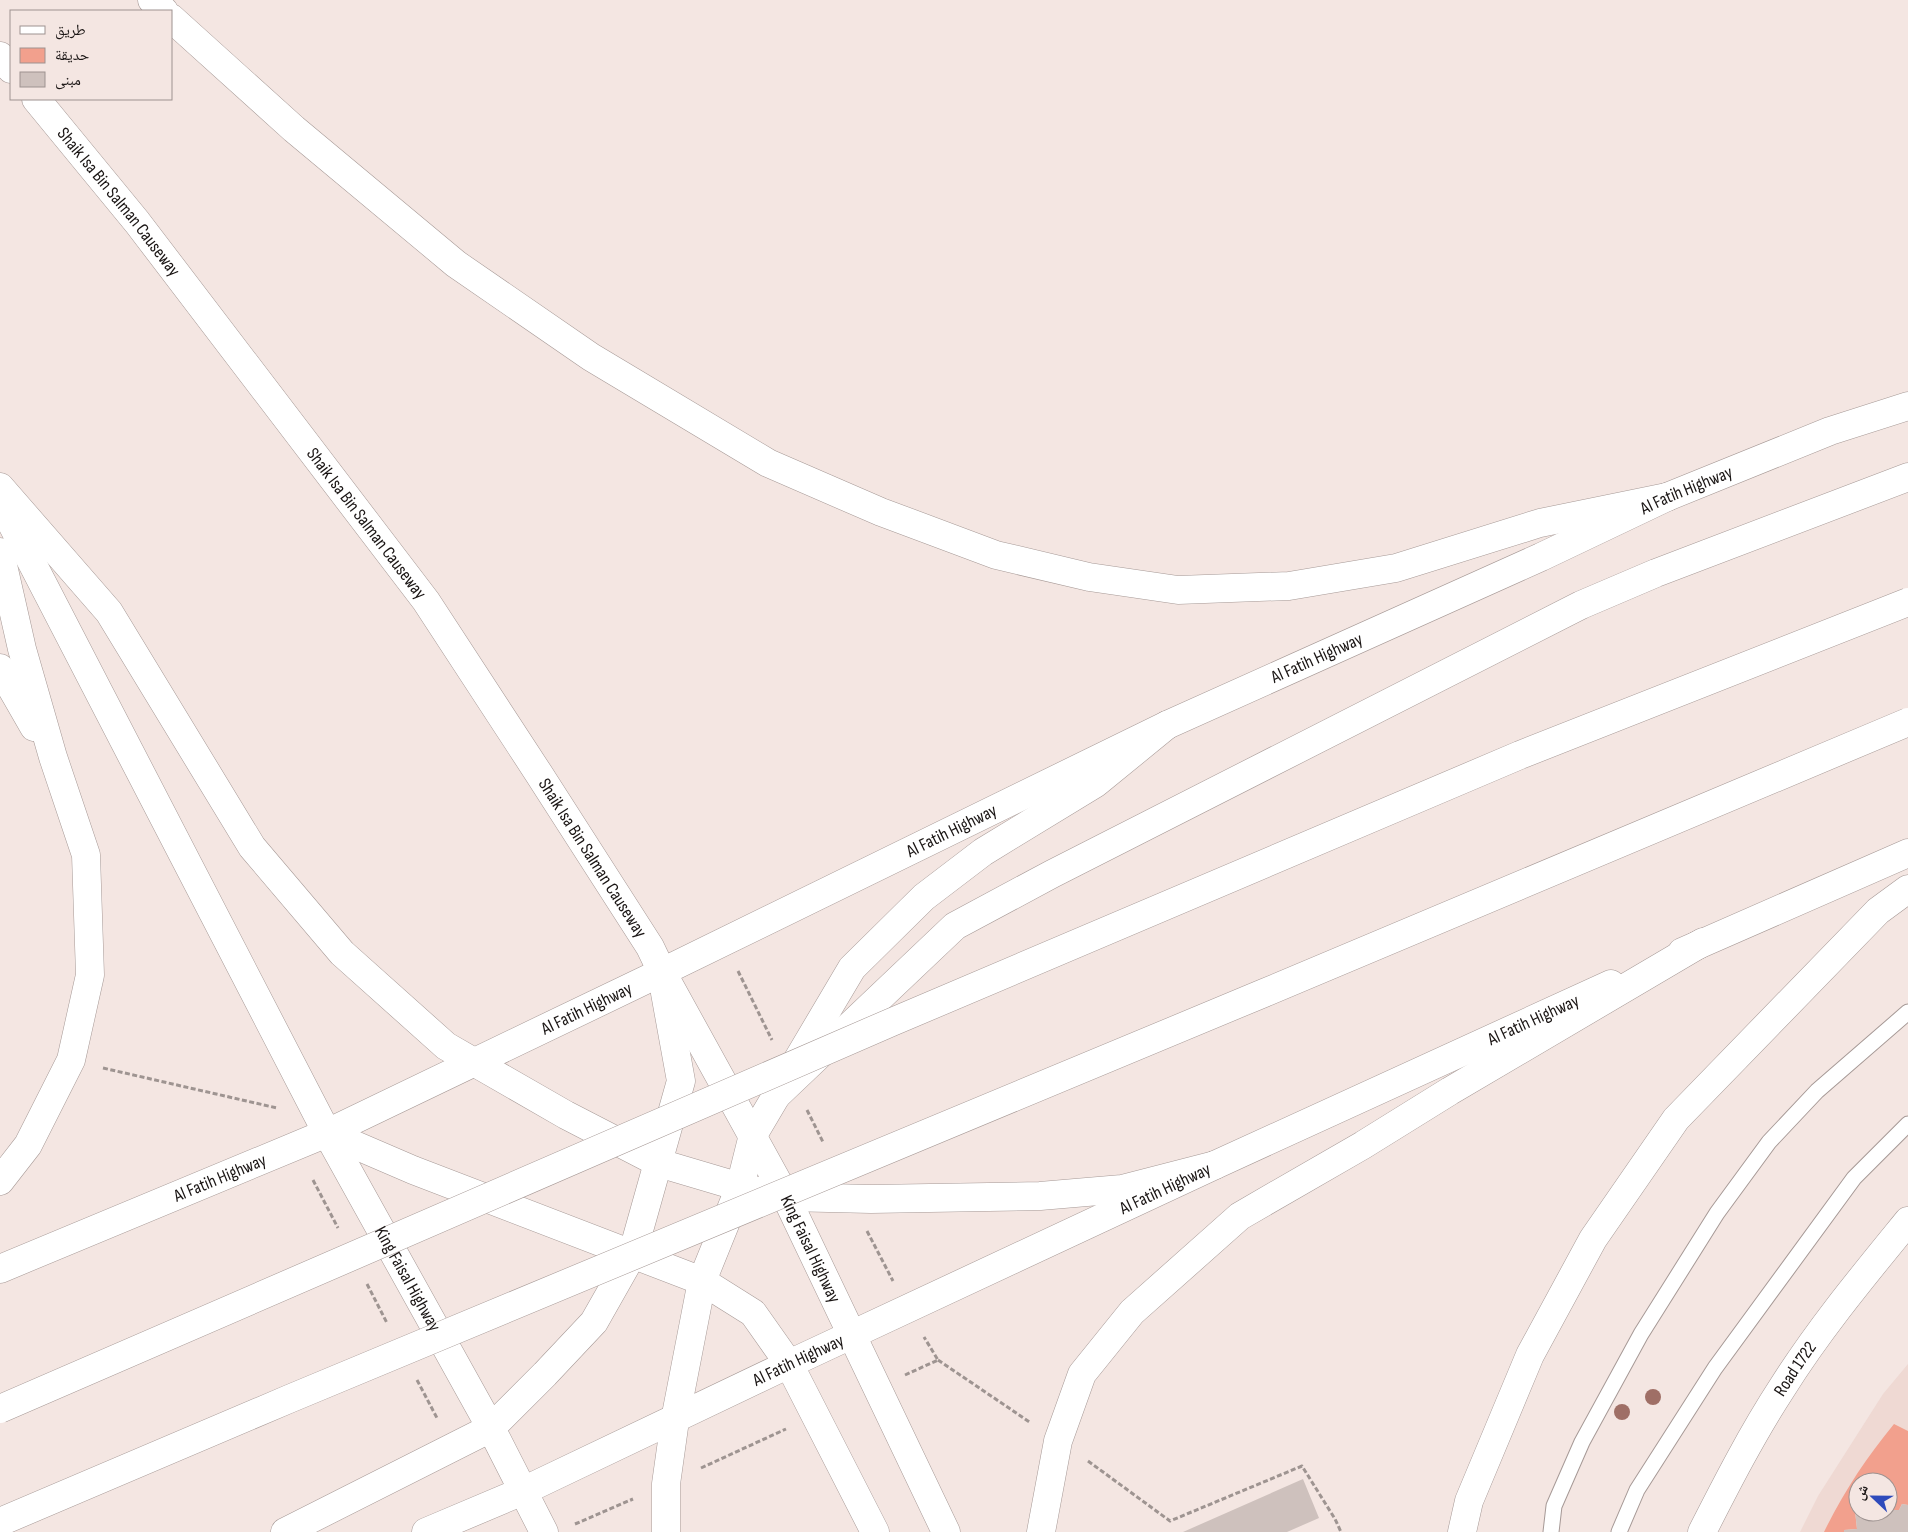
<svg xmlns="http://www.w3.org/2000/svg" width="1908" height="1532" viewBox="0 0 1908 1532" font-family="'Sofia Sans Condensed','Noto Naskh Arabic',sans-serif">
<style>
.built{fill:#efd9d3;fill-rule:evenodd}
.green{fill:#f2a08d}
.building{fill:#cec1bd}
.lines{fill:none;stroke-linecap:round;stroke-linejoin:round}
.service-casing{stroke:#a69996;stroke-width:17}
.minor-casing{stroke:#a69996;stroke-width:29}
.primary-casing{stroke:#a69996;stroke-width:29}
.trunk-casing{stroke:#a69996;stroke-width:29}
.path{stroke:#9e9491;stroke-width:3;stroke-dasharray:5 2.5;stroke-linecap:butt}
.service{stroke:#fff;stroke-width:15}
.minor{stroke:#fff;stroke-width:28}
.primary{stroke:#fff;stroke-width:28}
.trunk{stroke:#fff;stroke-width:28}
.primary-bridge-casing{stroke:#a69996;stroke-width:29;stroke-linecap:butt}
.primary-bridge{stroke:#fff;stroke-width:28}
.tree{fill:#9f6f66}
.labels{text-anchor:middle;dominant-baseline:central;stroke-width:4;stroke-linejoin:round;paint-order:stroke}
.street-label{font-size:18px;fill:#1a1514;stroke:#f4e6e2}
</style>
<rect width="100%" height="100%" fill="#f4e6e2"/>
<path class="built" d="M1908,1364v168h-108l18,-36 65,-102zM1858,1482h30v30h-30z"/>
<path class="green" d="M1894,1424l14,7v74l-6,-1 -3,6h-11v-28h-30v28l-3,1 2,18 -13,1v2h-20c19,-39 42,-74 70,-108z"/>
<path class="building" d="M1303,1479l16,39 -32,14h-104z
M1902,1504l6,1v27h-64v-2l13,-1 -2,-19h3v2h30v-2h11z"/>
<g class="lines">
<g class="service-casing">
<path id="service" d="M1551,1532l3,-26 28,-64 59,-108 76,-121 52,-71 48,-51 91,-79
M1619,1532l18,-42 78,-122 139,-190 54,-54"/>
</g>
<g class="minor-casing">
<g id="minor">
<path id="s1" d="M1702,1532c25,-49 50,-98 80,-144 37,-59 82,-113 126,-167"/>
</g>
</g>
<g class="primary-casing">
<g id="primary">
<path d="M1682,952l226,-99"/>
<path id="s2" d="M0,1269l327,-136 335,-161 505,-247 374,-168 126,-60 163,-66 78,-25"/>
<path id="s3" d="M426,1532l97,-41 266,-127 426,-199 396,-181"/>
</g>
</g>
<g class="trunk-casing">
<g id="trunk">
<path d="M152,0l12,11"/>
<path d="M171,18l123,111 162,135 135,93 177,106 113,49 115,43 93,22 89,13 111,-4 107,-18 144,-45 127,-26"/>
<path d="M0,56l11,13"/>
<path id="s4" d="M36,99l101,123 289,379 113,173 111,173 12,25 124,225 160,335"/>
<path d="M0,487l109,125 143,235 90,106 104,93 120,69 93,48 81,24 46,10 85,2 169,-3 82,-7 93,-24"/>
<path id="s5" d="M1,503l326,630 164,295 53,104"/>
<path d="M0,552l22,97 31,108 33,98 4,120 -19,85 -43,85 -28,36"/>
<path d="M0,668l34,59"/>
<path d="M778,1094l177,-168 97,-52 529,-269 75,-32 252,-96"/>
<path d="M327,1133l86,37 289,111 51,32 36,51 86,168"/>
<path d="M285,1532l206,-104 54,-54 49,-52 38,-67 49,-174 -16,-88"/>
<path d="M666,1532v-48l9,-64 27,-139 38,-94 13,-52 99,-167 72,-71 59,-45 113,-69 71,-58"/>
<path d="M1041,1532l17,-91 24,-67 50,-62 108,-96 123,-71 87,-54 253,-149"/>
<path d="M1462,1532l7,-31 61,-146 63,-116 83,-120 202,-208 30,-22"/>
</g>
</g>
<path class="path" d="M738,971l34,69
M103,1068l174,40
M807,1110l16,32
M313,1180l25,48
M867,1231l26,50
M367,1284l20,39
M938,1360l93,63
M905,1375l33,-15 -14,-23
M417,1380l20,38
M1088,1461l82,60 132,-55 33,53 6,13
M701,1468l85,-39
M575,1524l58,-25"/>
<use href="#service" class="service"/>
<use href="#minor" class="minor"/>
<use href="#primary" class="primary"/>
<use href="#trunk" class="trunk"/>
<g class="primary-bridge-casing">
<path id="primary-bridge" d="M0,1409l892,-387 628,-267 388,-153
M0,1522l289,-123 975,-406 644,-271"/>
</g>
<use href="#primary-bridge" class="primary-bridge"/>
</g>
<g class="tree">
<circle cx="1653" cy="1397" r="8"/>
<circle cx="1622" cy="1412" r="8"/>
</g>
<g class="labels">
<g class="street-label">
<text stroke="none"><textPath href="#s4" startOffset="132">Shaik Isa Bin Salman Causeway</textPath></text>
<text stroke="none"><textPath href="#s2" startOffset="1858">Al Fatih Highway</textPath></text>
<text stroke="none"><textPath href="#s4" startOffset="538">Shaik Isa Bin Salman Causeway</textPath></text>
<text stroke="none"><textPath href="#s2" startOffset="1452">Al Fatih Highway</textPath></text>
<text stroke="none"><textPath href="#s2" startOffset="1048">Al Fatih Highway</textPath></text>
<text stroke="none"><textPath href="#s4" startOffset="942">Shaik Isa Bin Salman Causeway</textPath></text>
<text stroke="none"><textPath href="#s2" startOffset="642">Al Fatih Highway</textPath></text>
<text stroke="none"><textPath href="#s3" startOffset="1220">Al Fatih Highway</textPath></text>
<text stroke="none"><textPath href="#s2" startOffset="238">Al Fatih Highway</textPath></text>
<text stroke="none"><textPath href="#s3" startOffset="815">Al Fatih Highway</textPath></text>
<text stroke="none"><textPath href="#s4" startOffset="1390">King Faisal Highway</textPath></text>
<text stroke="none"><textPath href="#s5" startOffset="876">King Faisal Highway</textPath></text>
<text stroke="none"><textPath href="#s3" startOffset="410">Al Fatih Highway</textPath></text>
<text stroke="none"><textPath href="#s1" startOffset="188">Road 1722</textPath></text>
</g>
</g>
<rect x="10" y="10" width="162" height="90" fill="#f4e6e2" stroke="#9d9290"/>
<rect x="20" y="26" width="25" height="8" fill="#ffffff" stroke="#9d9290"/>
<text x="55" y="35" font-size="15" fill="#1a1514">طريق</text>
<rect x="20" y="48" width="25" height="15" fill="#f2a08d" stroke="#9d9290"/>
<text x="55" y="60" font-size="15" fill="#1a1514">حديقة</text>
<rect x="20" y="72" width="25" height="15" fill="#cec1bd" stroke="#9d9290"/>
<text x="55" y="85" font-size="15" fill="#1a1514">مبنى</text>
<g transform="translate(1873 1497) rotate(292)"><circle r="24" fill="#f4e6e2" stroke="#9d9290"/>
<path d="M0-4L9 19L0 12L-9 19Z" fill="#2e4abb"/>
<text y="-8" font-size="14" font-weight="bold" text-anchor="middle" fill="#1a1514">ش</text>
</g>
</svg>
